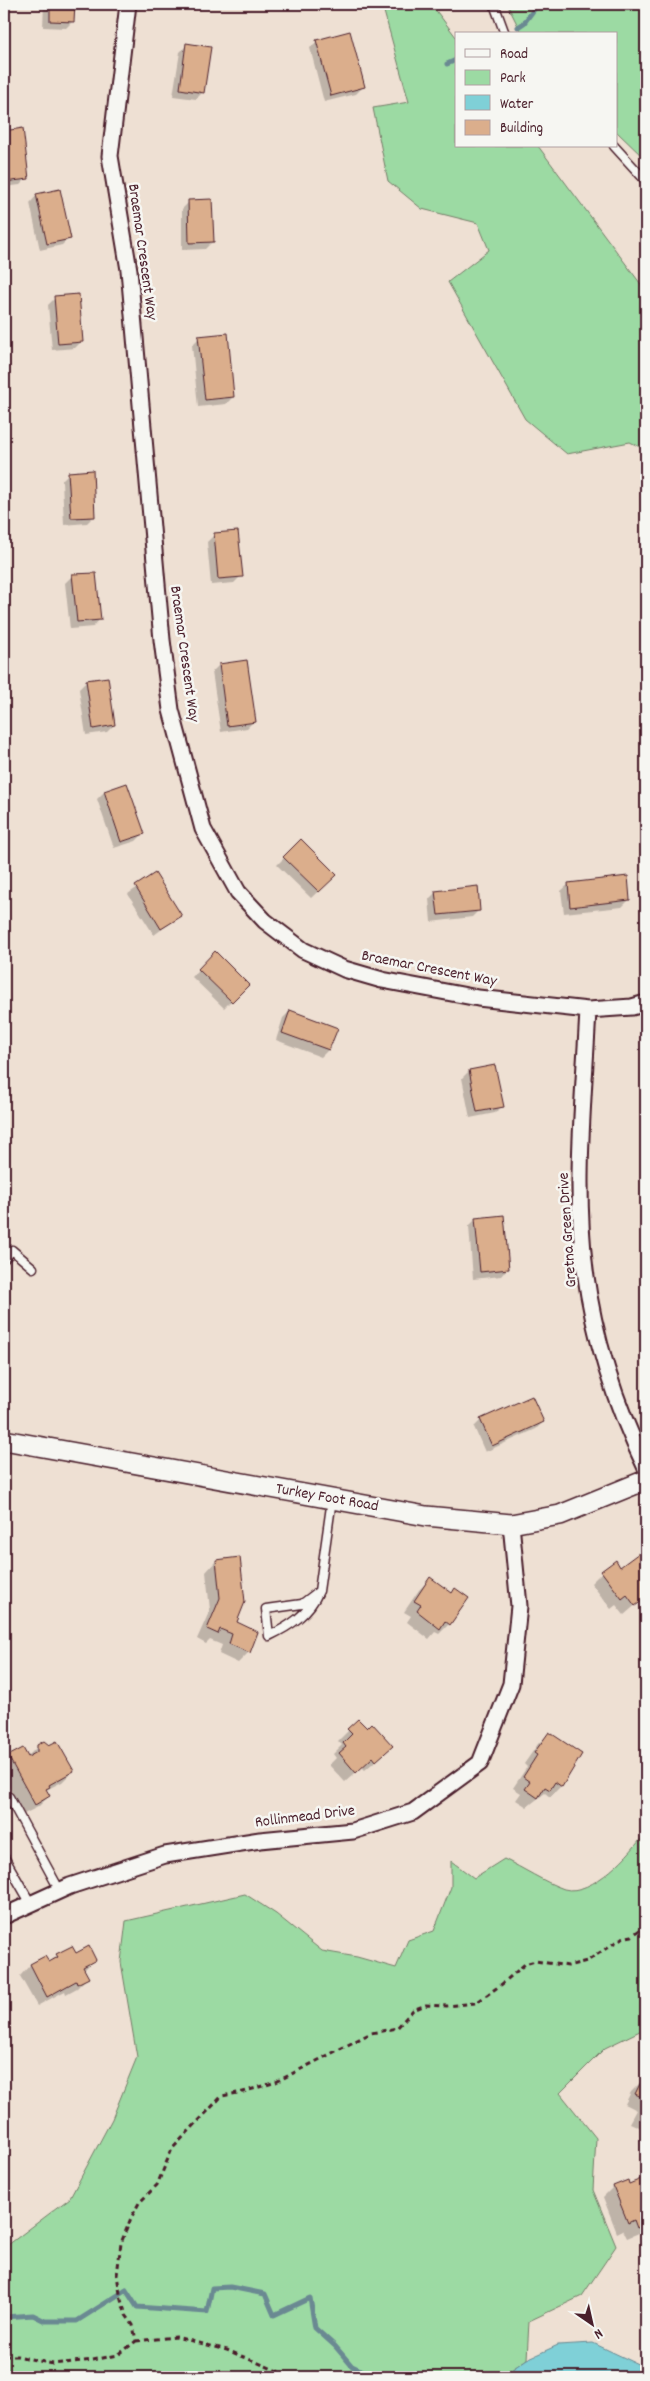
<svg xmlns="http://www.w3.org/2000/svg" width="650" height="2381" viewBox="0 0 650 2381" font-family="Dekko,sans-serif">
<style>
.green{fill:#9cdaa3;stroke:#737c67}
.water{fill:#7fd0d7;stroke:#6a8992}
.shadow{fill:#0003}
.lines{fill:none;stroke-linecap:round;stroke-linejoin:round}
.stream{stroke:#6a8992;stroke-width:5}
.building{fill:#dbae8c;stroke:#4a1f2b}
.service-casing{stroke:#4a1f2b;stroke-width:11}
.minor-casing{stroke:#4a1f2b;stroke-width:19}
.tertiary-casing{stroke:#4a1f2b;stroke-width:22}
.path{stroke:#4a1f2b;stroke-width:3;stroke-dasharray:5 4;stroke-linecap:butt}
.service{stroke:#f6f6f2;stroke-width:8}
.minor{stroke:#f6f6f2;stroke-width:15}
.tertiary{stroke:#f6f6f2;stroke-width:19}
.labels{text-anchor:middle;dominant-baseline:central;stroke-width:5;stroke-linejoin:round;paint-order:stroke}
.street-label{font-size:16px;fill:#4a1f2b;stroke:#f6f6f2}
</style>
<rect width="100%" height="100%" fill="#eee0d3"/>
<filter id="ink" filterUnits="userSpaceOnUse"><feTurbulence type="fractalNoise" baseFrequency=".02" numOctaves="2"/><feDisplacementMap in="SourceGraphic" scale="10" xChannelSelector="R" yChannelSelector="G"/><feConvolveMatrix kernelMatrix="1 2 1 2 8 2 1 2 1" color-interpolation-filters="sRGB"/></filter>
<g filter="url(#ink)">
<path class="green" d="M386,4h45l25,33v109h82l108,145v159l-16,-8 -63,12 -42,-35 -77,-137 41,-32 -11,-27 -56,-14 -34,-28 -15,-73 36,-6 -26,-94z
M507,4h139v156l-30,-29v-97h-94z
M646,1832v196l-41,20 -45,45 36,45 -3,52 23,56 -34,50 -53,25 -2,38 -26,18h-497v-129l66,-50 42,-79 25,-62 -16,-95 5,-41 119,-27 31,20 46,37 35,6 39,11 12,-28 26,-9 17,-44v-26l23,17 30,-19c19,9 40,23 60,30 28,8 68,-37 82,-57z"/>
<path class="water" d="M593,2343l51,24 2,2v8h-145l26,-18 31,-14z"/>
<path class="shadow" d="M44,4h29v17l-7,7 -23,-1z
M317,41l46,46 -7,7 -32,8 -14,-54z
M187,45l16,47 -7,7 -23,-3 7,-44z
M22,130l5,48 -7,7 -16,2v-55z
M37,195l32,43 -7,7 -22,5 -10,-47z
M189,202l23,40 -7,7 -23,1v-41z
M55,298l27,43 -7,7 -23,2 -4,-45z
M199,338l34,59 -7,7 -28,3 -6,-62z
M69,473l25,43 -7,7 -23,2 -2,-45z
M214,535l27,41 -7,7 -23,2 -4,-43z
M72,576l28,43 -7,8 -23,2 -5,-46z
M219,665l35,56 -7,7 -26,4 -9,-60z
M86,682l28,43 -7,7 -21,3 -7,-46z
M104,792l39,42 -7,7 -22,7 -17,-49z
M301,841l34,34 -24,23 -34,-33z
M155,875l25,41 -26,19 -26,-41z
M569,884l60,16 -7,7 -58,6 -3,-22z
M436,892l43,18 -7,7 -41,5 -2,-23z
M215,953l32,32 -23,23 -32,-31z
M290,1011l46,17 -8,22 -7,7 -45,-17 7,-22z
M469,1071l33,35 -7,7 -25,5 -8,-40z
M476,1219l32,49 -7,8 -28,3 -4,-53z
M481,1420l62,2 -7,7 -51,23 -11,-25z
M642,1552l4,5v32l-2,2 2,5 -22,19 -8,-10 -5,4 -20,-26 11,-11 18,-4z
M216,1561l19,62 14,29 -11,11 -19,-9 3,-9 -12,-5 -4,4 -9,-5 13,-29 -4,-38z
M430,1579l21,15 4,-4 -6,34 -10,10 -4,-2 -6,7 -22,-17 4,-6 -7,-4 15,-22z
M358,1721l22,36 -15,13 -3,-3 -17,15 -16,-17 7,-7 -3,-4 9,-9 -4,-4z
M549,1734l31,21 -19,31 -11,11 -5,-4 -18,14 -11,-7 5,-7 -8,-5 14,-21 -3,-3 14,-20z
M38,1746l35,25 -11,11 -16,8 3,6 -11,11 -14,7 -20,-36v-16l5,-5h18z
M71,1947l4,7 20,5 -11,11 4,7 -11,11 -11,6 -1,-3 -28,15 -17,-30 10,-11 15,-8 3,7 9,-9z
M642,2081l4,2v47l-16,-7 7,-13 -12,-6 6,-12z
M646,2178v52l-19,8 -4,-8 -6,3 -14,-36 10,-10 14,-6 2,4z
M646,2341v10l-4,-4z"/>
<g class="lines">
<path class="stream" d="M518,27l6,-4 14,-19
M447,64l9,-4
M4,2317l29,-2 12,6h32l49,-31 11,17 70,5 5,-24 18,-1 35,7 9,21 36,-17 5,30 20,18 17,20 23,11"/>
</g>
<path class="building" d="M50,4h25l-1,18 -24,-1z
M350,31l15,56 -34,9 -15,-56z
M186,43l25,4 -7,46 -24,-4z
M23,128l6,51 -25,3v-51z
M60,189l11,50 -24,5 -11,-50z
M212,199l2,43 -25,1 -1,-43z
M79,294l4,48 -25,2 -4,-48z
M228,333l6,64 -29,3 -7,-64z
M93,470l2,47 -24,1 -3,-46z
M238,531l5,46 -25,2 -4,-46z
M96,573l5,47 -24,2 -5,-48z
M247,660l9,62 -29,4 -8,-62z
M108,677l7,48 -22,4 -7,-49z
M127,783l18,51 -24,8 -17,-51z
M301,839l36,36 -18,17 -36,-35z
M155,873l27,43 -21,13 -26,-43z
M628,876l2,24 -60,7 -2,-24z
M478,886l2,25 -42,4 -3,-24z
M215,951l34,34 -17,17 -34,-33z
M290,1010l48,18 -9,22 -47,-17z
M495,1065l9,42 -27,5 -8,-42z
M4,1201h6l-2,29h-4z
M504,1215l5,54 -29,3 -5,-54z
M532,1396l12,26 -52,24 -12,-27z
M643,1550l3,5v34l-2,1 2,8 -11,8 -8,-11 -5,4 -21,-28 15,-11 4,7z
M240,1557l5,45 -8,20 21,10 -8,21 -21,-9 3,-10 -12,-5 -2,5 -11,-5 13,-31 -4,-38z
M430,1577l22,16 3,-5 14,10 -19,27 -5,-4 -5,8 -23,-18 4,-6 -7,-4z
M358,1719l9,9 5,-5 21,23 -17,15 -3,-4 -17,16 -17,-20 7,-6 -3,-4 9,-9 -5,-5z
M549,1732l33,22 -20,33 -7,-5 -5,8 -5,-3 -7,11 -13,-9 5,-7 -7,-5 14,-22 -3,-2z
M44,1741l5,4 8,-4 17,30 -25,14 1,2 -4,2 4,7 -15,9 -27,-49 15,-8 5,9 9,-5v-7z
M72,1946l4,7 13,-7 7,14 -13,7 6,11 -12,6 -1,-3 -29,16 -17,-33 15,-8 4,6 9,-5 -2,-3z
M642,2080l4,2v17l-11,-5z
M646,2177v47l-9,4 -3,-8 -6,3 -15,-37 15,-6 1,4z"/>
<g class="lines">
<g class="service-casing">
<path id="service" d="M494,4l11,30
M614,146l32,35
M4,1259l8,-9 21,18
M319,1591c-10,23 -29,35 -50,45l-3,-27 36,-5 17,-13 13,-92
M9,1797l51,94
M4,1857l27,47"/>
</g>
<g class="minor-casing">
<path id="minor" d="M128,4l-18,152 19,114 33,370 9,70 32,119 35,63 27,29 38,29 41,19 38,11 96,18 110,12 44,-3 14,-4
M588,1010c-4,86 -14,174 -3,260 9,69 31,136 61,198
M4,1916l66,-30 95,-31 95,-15 93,-9 60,-19 67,-49 31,-79 8,-78 -8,-82"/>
</g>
<g class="tertiary-casing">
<path id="tertiary" d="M4,1440l422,76 85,8 49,-9 86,-35"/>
</g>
<path class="path" d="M136,2341l40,-4 51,13 65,27
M4,2356h13l36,8 40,-4 25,-5 18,-14 -3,-16 -7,-10 -5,-15 -4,-25 4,-32 10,-25 8,-15 18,-18 15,-36 50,-53 21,-4 33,-10 95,-49 26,-5 16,-18 13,-5 21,1 29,-3 26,-19 23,-20 10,-3 33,5 19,-5 35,-23 10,-2 14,-11"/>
<use href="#service" class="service"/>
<use href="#minor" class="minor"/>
<use href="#tertiary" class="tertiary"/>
</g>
</g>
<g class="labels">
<g class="street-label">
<text transform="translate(142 252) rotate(82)">Braemar Crescent Way</text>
<text transform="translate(184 654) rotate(82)">Braemar Crescent Way</text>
<text transform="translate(429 969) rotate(11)">Braemar Crescent Way</text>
<text transform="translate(568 1230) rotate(-94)">Gretna Green Drive</text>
<text transform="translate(327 1498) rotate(10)">Turkey Foot Road</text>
<text transform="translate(305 1817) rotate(-7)">Rollinmead Drive</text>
</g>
</g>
<rect width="650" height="2381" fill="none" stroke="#f6f6f2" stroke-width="20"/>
<rect x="10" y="10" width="630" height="2361" fill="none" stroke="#4a1f2b" stroke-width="2" filter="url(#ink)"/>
<rect x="455" y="32" width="162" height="115" fill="#f6f6f2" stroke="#b1a0a2"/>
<rect x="465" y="49" width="25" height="8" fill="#f6f6f2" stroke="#b1a0a2"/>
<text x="500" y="58" font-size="15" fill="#4a1f2b">Road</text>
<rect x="465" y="70" width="25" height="15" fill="#9cdaa3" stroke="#b1a0a2"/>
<text x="500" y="82" font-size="15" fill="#4a1f2b">Park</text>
<rect x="465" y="95" width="25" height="15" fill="#7fd0d7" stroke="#b1a0a2"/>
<text x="500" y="108" font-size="15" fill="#4a1f2b">Water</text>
<rect x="465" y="120" width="25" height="15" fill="#dbae8c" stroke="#b1a0a2"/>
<text x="500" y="132" font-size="15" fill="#4a1f2b">Building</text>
<g transform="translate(592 2324) rotate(146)" stroke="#f6f6f2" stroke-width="4" paint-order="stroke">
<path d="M0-4L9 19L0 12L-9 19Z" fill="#4a1f2b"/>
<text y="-8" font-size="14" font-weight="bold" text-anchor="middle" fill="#4a1f2b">N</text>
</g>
</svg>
